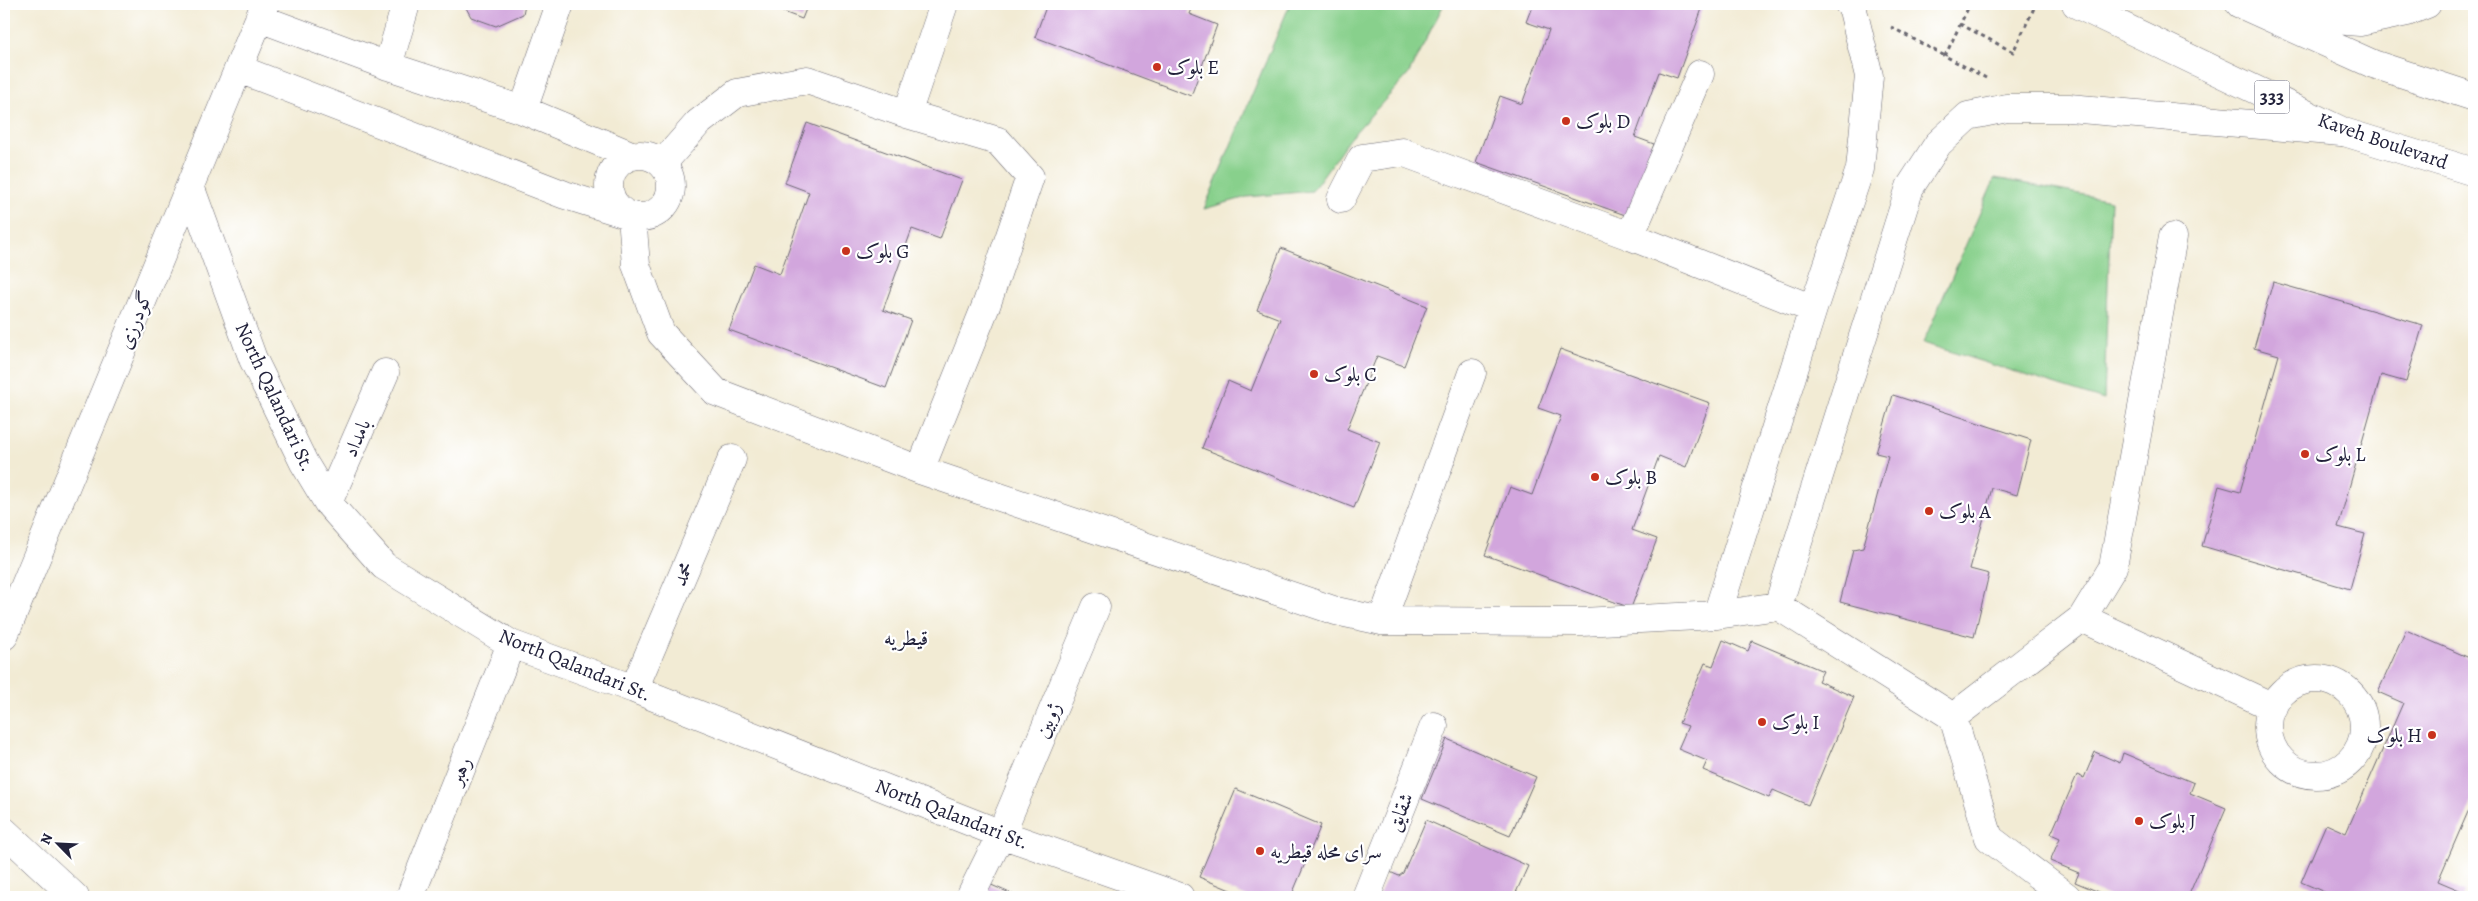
<svg xmlns="http://www.w3.org/2000/svg" width="2478" height="901" viewBox="0 0 2478 901" font-family="Alegreya,Amiri,serif">
<style>
.green{fill:#88d08c;stroke:#557964}
.building{fill:#d2a6dd}
.lines{fill:none;stroke-linecap:round;stroke-linejoin:round}
.minor-casing{stroke:#6b6871;stroke-width:29}
.major-casing{stroke:#6b6871;stroke-width:29}
.path{stroke:#6b6871;stroke-width:3;stroke-dasharray:4 4;stroke-linecap:butt}
.minor{stroke:#fff;stroke-width:28}
.major{stroke:#fff;stroke-width:28}
.poi-dot{fill:#c8321e;stroke:#fff;stroke-width:2}
.labels{text-anchor:middle;dominant-baseline:central;stroke-width:4.5;stroke-linejoin:round;paint-order:stroke}
.shield{fill:#fff;stroke:#646476;stroke-width:1}
.shield-label{font-size:19px;font-weight:bold;fill:#22223b}
.poi-label{font-size:20px;fill:#22223b;stroke:#fff;text-anchor:start}
.street-label{font-size:20px;fill:#22223b;stroke:#fff}
.neighbourhood-label{font-size:21px;fill:#22223b;stroke:#fff}
</style>
<rect width="100%" height="100%" fill="#fff"/>
<filter id="ink" filterUnits="userSpaceOnUse"><feTurbulence type="fractalNoise" baseFrequency=".02" numOctaves="2"/><feDisplacementMap in="SourceGraphic" scale="10" xChannelSelector="R" yChannelSelector="G"/><feConvolveMatrix kernelMatrix="1 2 1 2 8 2 1 2 1" color-interpolation-filters="sRGB"/></filter>
<filter id="wash" filterUnits="userSpaceOnUse"><feTurbulence type="fractalNoise" baseFrequency=".0096" numOctaves="4" result="noise"/><feDisplacementMap in="SourceGraphic" scale="20" xChannelSelector="R" yChannelSelector="G"/><feGaussianBlur stdDeviation="1.12" result="paint"/><feColorMatrix in="noise" values="0 0 0 0 0 0 0 0 0 0 0 0 0 0 0 0 0 1.4 0 .05"/><feComposite in="paint" operator="in"/></filter>
<g filter="url(#wash)">
<rect width="100%" height="100%" fill="#f2ebd4"/>
<path class="green" d="M1290,4h154l-36,71 -59,64 -37,52 -65,6 -43,12z
M1995,178l116,22 -7,200 -181,-57z"/>
<g id="blocks">
<path class="building" d="M464,4h61l-2,10 -27,12 -25,-9z
M762,4h46l-6,15z
M1047,4h146l-4,10 28,11 -26,71 -156,-59z
M1533,4h164l6,2 -26,72 -18,-6 -24,65 19,7 -26,72 -152,-54 24,-66 22,8 27,-74 -23,-8z
M807,123l155,57 -22,59 -28,-10 -29,81 28,10 -25,68 -157,-58 25,-66 26,10 29,-82 -24,-9z
M1281,248l146,58 -23,60 -27,-10 -30,73 33,13 -26,66 -152,-60 26,-67 23,10 29,-72 -23,-9z
M2273,282l150,43 -17,57 -25,-7 -43,152 27,7 -15,55 -148,-43 17,-60 21,6 39,-137 -25,-7z
M1560,349l150,54 -24,64 -27,-11 -27,74 25,9 -26,69 -146,-53 25,-68 22,8 29,-79 -23,-8z
M1893,395l138,45 -14,55 -25,-7 -22,81 19,5 -15,63 -134,-35 13,-52 10,-2 25,-92 -12,-3z
M2406,630l68,30v138l-36,83 26,11 -2,5h-126l-35,-15 25,-58 20,9 57,-130 -25,-11z
M1723,640l25,11 4,-10 71,30 -5,10 36,16 -46,108 -35,-15 -4,8 -66,-28 4,-9 -29,-12 10,-23 -9,-3 26,-60 8,3z
M1447,739l89,38 -26,59 -88,-37z
M2095,752l25,11 3,-10 71,30 -4,10 36,15 -38,89h-77l-36,-15 4,-9 -29,-12 10,-23 -9,-4 26,-59 7,3z
M1236,789l85,36 -30,72h-44l-48,-20z
M1426,820l102,46 -14,31h-136l12,-25 9,4 4,-3z
M989,884l30,13h-36z"/>
</g>
</g>
<g filter="url(#ink)">
<use href="#blocks" fill-opacity="0" stroke="#6b6871" stroke-width="1"/>
<g class="lines">
<g class="minor-casing">
<path id="minor" d="M259,18l129,48 135,44 110,46
M388,66l18,-62
M239,69l326,126 67,21 4,49 25,68 55,59 204,78 416,141 46,10 200,1 135,-7 61,-9 175,111
M523,110l37,-106
M907,114l37,-110
M609 186a31 31 0 1 1 62 0a31 31 0 1 1-62 0Z
M662,164l36,-41 39,-30 70,-13 100,34 91,27 32,36 -43,126 -67,167
M190,186l63,173 51,104 24,40 56,63 127,78 123,45 367,145 179,63
M1341,199l21,-41 40,-6 228,84 183,73
M1630,236l70,-162
M328,503l57,-130
M1778,606l132,-419 28,-43 30,-28 39,-8h62l272,24
M1717,615l96,-306 47,-140 9,-93 -17,-70 -3,-2
M2082,618l191,89
M1382,621l90,-248
M4,636l261,-632
M2268 727a48 48 0 1 1 96 0a48 48 0 1 1-96 0Z
M634,689l98,-230
M1953,717l129,-99 31,-51 60,-330
M1953,717l36,121 78,59
M4,831l71,66
M410,897l101,-253
M970,897l31,-63 95,-227
M1366,897l68,-171"/>
</g>
<g class="major-casing">
<path id="major" d="M2076,4l268,128 130,40
M2240,4l133,60 101,33
M2282,16l78,6 47,-10 20,-8"/>
</g>
<path class="path" d="M1960,24l53,28 23,-48
M1891,27l95,51
M1945,56l25,-52"/>
<use href="#minor" class="minor"/>
<use href="#major" class="major"/>
</g>
</g>
<g class="poi-dot">
<circle cx="1157" cy="67" r="5"/>
<circle cx="1566" cy="121" r="5"/>
<circle cx="846" cy="251" r="5"/>
<circle cx="1314" cy="374" r="5"/>
<circle cx="2305" cy="454" r="5"/>
<circle cx="1595" cy="477" r="5"/>
<circle cx="1929" cy="511" r="5"/>
<circle cx="1762" cy="722" r="5"/>
<circle cx="2432" cy="735" r="5"/>
<circle cx="2139" cy="821" r="5"/>
<circle cx="1260" cy="851" r="5"/>
</g>
<g class="labels">
<rect class="shield" x="2254.5" y="80.5" width="35" height="33" rx="4"/>
<g class="shield-label">
<text x="2272" y="97">333</text>
</g>
<g class="poi-label">
<text x="1167" y="67">بلوک E</text>
<text x="1576" y="121">بلوک D</text>
<text x="856" y="251">بلوک G</text>
<text x="1324" y="374">بلوک C</text>
<text x="2315" y="454">بلوک L</text>
<text x="1605" y="477">بلوک B</text>
<text x="1939" y="511">بلوک A</text>
<text x="1772" y="722">بلوک I</text>
<text x="2422" y="735" text-anchor="end">بلوک H</text>
<text x="2149" y="821">بلوک J</text>
<text x="1270" y="851">سرای محله قیطریه</text>
</g>
<g class="street-label">
<text transform="translate(2383 141) rotate(19)">Kaveh Boulevard</text>
<text transform="translate(135 320) rotate(-68)">گودرزی</text>
<text transform="translate(275 397) rotate(65)">North Qalandari St.</text>
<text transform="translate(357 438) rotate(-66)">بامداد</text>
<text transform="translate(683 574) rotate(-67)">محمد</text>
<text transform="translate(575 665) rotate(22)">North Qalandari St.</text>
<text transform="translate(1048 720) rotate(-67)">ژوبین</text>
<text transform="translate(460 771) rotate(-68)">رهبر</text>
<text transform="translate(1400 812) rotate(-68)">شقایق</text>
<text transform="translate(952 814) rotate(21)">North Qalandari St.</text>
</g>
<g class="neighbourhood-label">
<text x="906" y="638">قیطریه</text>
</g>
</g>
<rect width="2478" height="901" fill="none" stroke="#fff" stroke-width="20"/>
<g transform="translate(58 844) rotate(294)" stroke="#ffffff" stroke-width="4" paint-order="stroke">
<path d="M0-4L9 19L0 12L-9 19Z" fill="#22223b"/>
<text y="-8" font-size="14" font-weight="bold" text-anchor="middle" fill="#22223b">N</text>
</g>
</svg>
